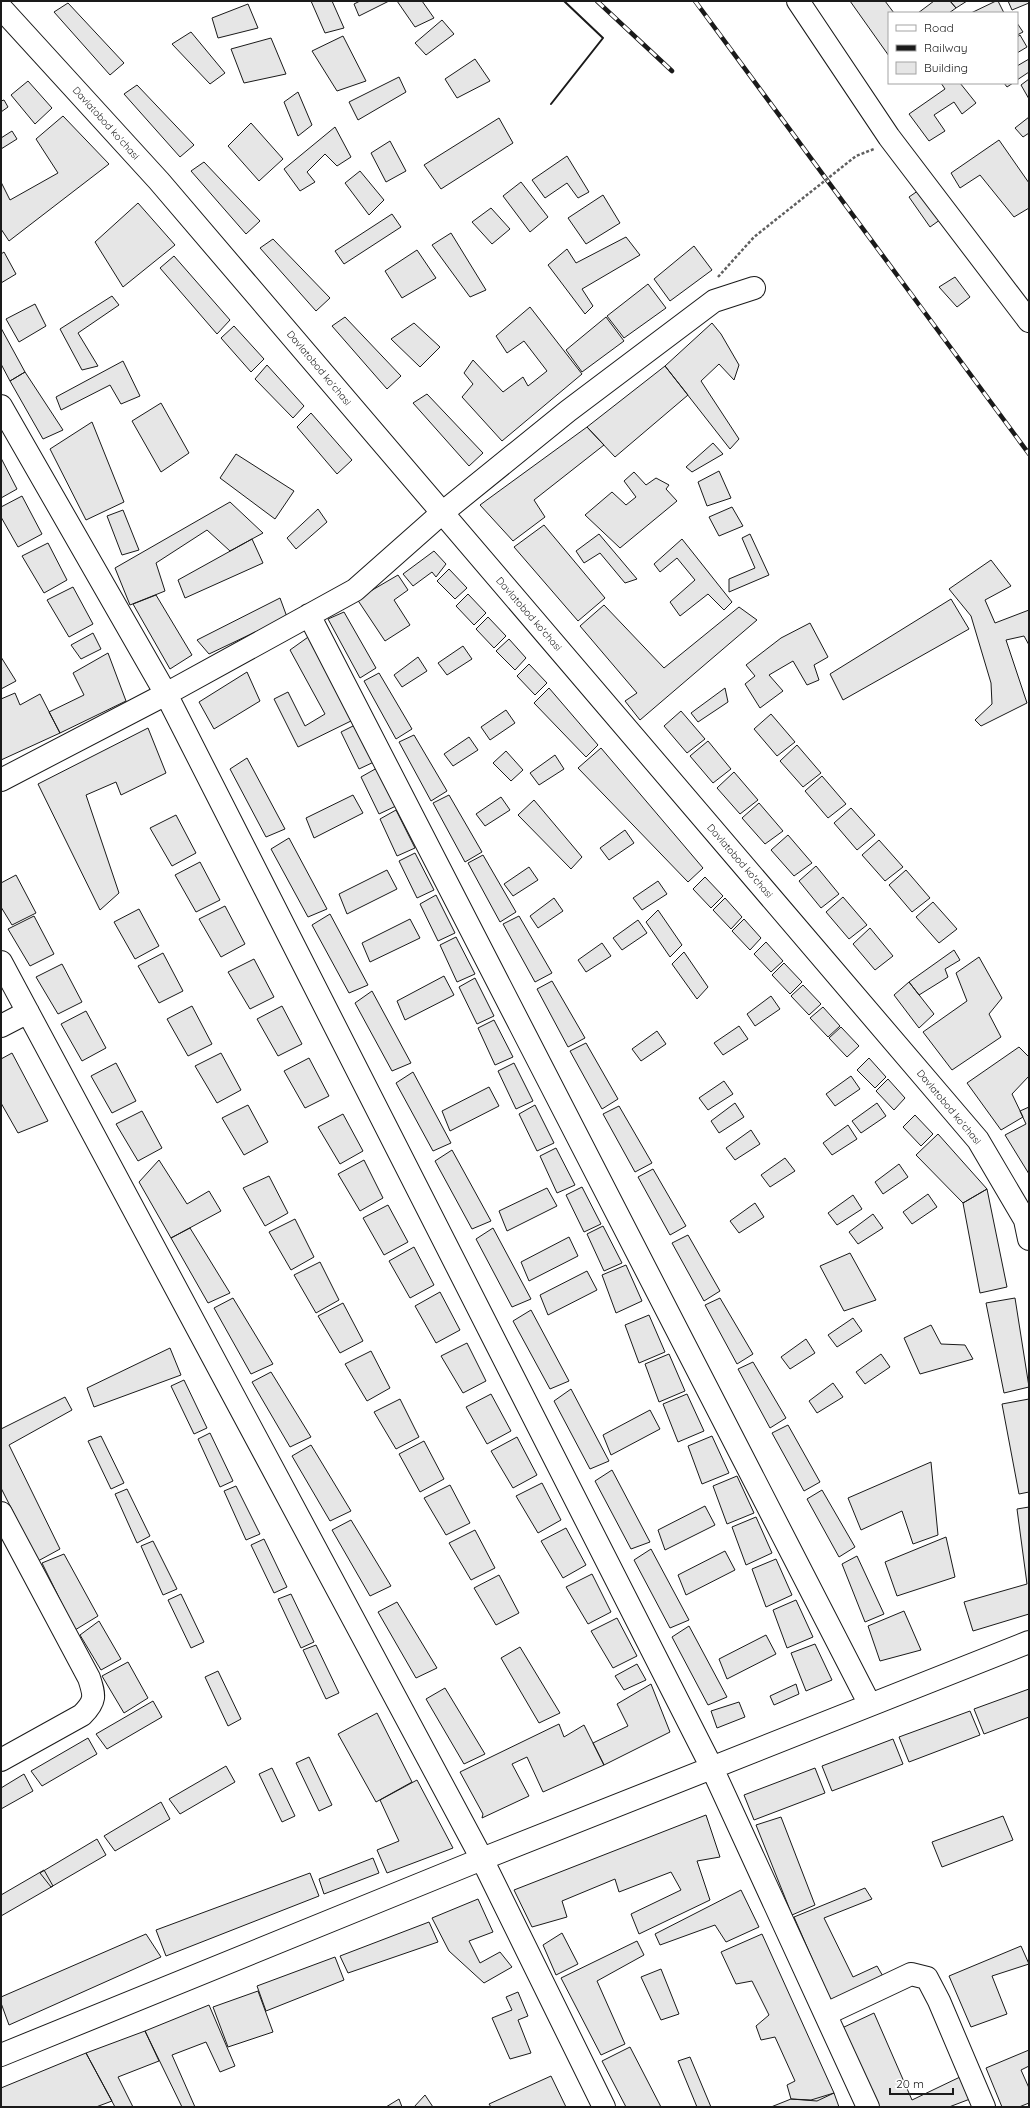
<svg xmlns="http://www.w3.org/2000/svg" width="1030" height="2108" viewBox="0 0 1030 2108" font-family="Quicksand,sans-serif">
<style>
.building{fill:#e6e6e6;stroke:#1a1a1a}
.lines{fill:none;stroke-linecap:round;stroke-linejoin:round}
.minor-casing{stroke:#1a1a1a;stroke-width:24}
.minor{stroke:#fff;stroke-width:22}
.rail-casing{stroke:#1a1a1a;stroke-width:4.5}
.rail{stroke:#fff;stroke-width:3;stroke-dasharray:9;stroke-linecap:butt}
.path-bridge{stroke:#5f5f5f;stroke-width:2.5;stroke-dasharray:3 2;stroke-linecap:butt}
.wall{stroke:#1a1a1a;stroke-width:2}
.labels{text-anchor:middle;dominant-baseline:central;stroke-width:3;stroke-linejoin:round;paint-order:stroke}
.street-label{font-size:10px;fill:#1a1a1a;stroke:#fff}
</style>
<rect width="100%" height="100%" fill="#fff"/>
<path class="building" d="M311,1h21l12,27 -19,5z
M360,1h29l-30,15 -5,-12z
M397,1h25l12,17 -19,9z
M850,1h35l9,12h-5v43z
M934,1h16l6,7 -7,5h-31z
M950,1h17l-11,7z
M996,1h2l6,12h-33z
M1008,1h21v2l-17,7z
M68,3l56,60 -14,12 -56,-63z
M248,4l10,24 -40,10 -6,-20z
M442,20l12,14 -28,21 -11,-12z
M1017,23l6,9 -6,3z
M191,32l34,41 -15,11 -38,-40z
M1020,35l7,12 -10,6v-16z
M343,36l23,45 -29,10 -25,-40z
M271,38l15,36 -42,9 -13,-34z
M475,59l15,22 -33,17 -12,-19z
M1029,59v13l-12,8v-14z
M399,77l7,15 -48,28 -9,-18z
M1029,79v20l-8,-14z
M28,81l24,27 -17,16 -24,-29z
M941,83h19l16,20 -14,11 -8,-12 -20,13 11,16 -16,10 -20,-27 36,-25z
M1004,83h9l-6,4z
M137,85l57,60 -14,12 -56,-63z
M298,92l14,33 -14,11 -14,-34z
M4,100l4,7 -7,5v-11z
M63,116l46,48 -100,77 -8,-12v-47l9,18 48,-27 -22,-34z
M1029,117v16l-6,4 -8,-9z
M499,118l14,25 -72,46 -17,-24z
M251,123l32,36 -24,22 -31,-35z
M335,127l16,30 -14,9 -12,-12 -18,18 8,10 -15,9 -16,-22z
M12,131l5,8 -16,10v-11z
M999,140l30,43v25l-15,9 -34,-42 -20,13 -9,-15z
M390,141l16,30 -20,11 -15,-29z
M567,156l22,36 -11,6 -11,-15 -22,15 -13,-18z
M204,162l56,59 -14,13 -55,-63z
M360,171l24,29 -15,15 -24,-32z
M521,182l27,35 -18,15 -27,-36z
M922,188l22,29 -14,10 -21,-30z
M603,195l17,28 -34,21 -18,-26z
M138,203l37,42 -52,42 -28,-45z
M491,208l19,21 -18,15 -20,-22z
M392,214l9,13 -57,37 -9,-13z
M451,233l35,57 -16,7 -38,-52z
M626,237l14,18 -58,34 11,17 -8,8 -37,-49 19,-16 9,14z
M273,239l57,59 -14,13 -56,-63z
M694,246l18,24 -42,31 -16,-22z
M417,250l19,28 -34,20 -17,-27z
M4,252l12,22 -15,9v-29z
M174,256l56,64 -13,14 -57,-66z
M955,277l15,20 -13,10 -18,-20z
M648,284l18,24 -42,30 -17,-22z
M112,296l7,9 -41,28 20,33 -16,4 -22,-41z
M35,304l11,22 -27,16 -13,-23z
M530,307l52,67 -80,67 -40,-44 11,-13 -9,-11 9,-13 30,32 20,-15 5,9 19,-15 -23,-30 -17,12 -11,-17z
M345,317l56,59 -14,13 -55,-63z
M606,317l18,24 -42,31 -16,-22z
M414,323l26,24 -20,20 -29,-28z
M712,323l9,11 18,31 -5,15 -15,-16 -18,17 38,58 -9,10 -65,-83z
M234,326l30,33 -13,13 -30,-34z
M1,328l24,44 -15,9 -9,-17z
M123,361l17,35 -19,8 -11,-19 -49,25 -5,-13z
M267,365l37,41 -11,12 -38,-39z
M665,366l23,29 -73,62 -28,-30z
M25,372l38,58 -20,9 -33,-58z
M427,394l56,59 -14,13 -56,-63z
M161,403l28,50 -28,19 -29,-51z
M311,413l41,47 -15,14 -40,-47z
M92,422l32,80 -38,18 -36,-71z
M587,427l17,18 -70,55 11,17 -32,24 -33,-36z
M713,443l10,11 -31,18 -6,-5z
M236,454l58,37 -19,28 -55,-41z
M1,458l16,31 -16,9z
M719,471l12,27 -24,8 -9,-24z
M634,472l12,13 10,-7 13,7 -3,4 11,12 -57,47 -35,-33 27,-23 14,13 10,-8 -12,-16z
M22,496l20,38 -24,13 -17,-30v-10z
M230,502l33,31 -33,18 -23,-21 -51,33 9,28 -35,14 -15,-37z
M732,507l11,19 -24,10 -10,-19z
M318,509l9,13 -31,27 -9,-11z
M123,510l16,40 -17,5 -15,-39z
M544,525l61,73 -27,23 -64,-74z
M599,534l38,45 -12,4 -25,-30 -16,10 -8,-12z
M750,534l19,41 -40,17v-13l26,-11 -13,-30z
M252,539l11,24 -78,35 -7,-18z
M682,539l50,63 -8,8 -16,-16 -28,22 -10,-14 25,-22 -18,-22 -17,14 -6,-8z
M48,543l19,37 -23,13 -22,-37z
M434,551l12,13 -10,13 -4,-5 -19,14 -10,-12z
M991,560l20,26 -26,14 10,23 34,-13v35l-5,-9 -18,4 21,63 -46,23 -6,-6 17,-16 -1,-21 -20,-67 -22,-27z
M449,569l18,19 -12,11 -18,-18z
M398,575l10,15 -14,10 16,25 -25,16 -28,-42z
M73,587l20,37 -24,13 -22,-37z
M468,594l18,19 -12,12 -18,-19z
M156,595l36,60 -22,14 -37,-65z
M280,598l7,19 -78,37 -12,-14z
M951,599l18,30 -126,71 -13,-26z
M604,605l60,63 75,-61 18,13 -117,100 -15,-19 12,-8 -57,-67z
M344,612l32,56 -16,10 -32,-59z
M488,617l18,19 -12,12 -18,-19z
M810,623l18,34 -14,8 5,15 -12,5 -14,-24 -24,14 14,16 -23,17 -15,-24 10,-8 -9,-11 35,-27z
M93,633l8,16 -20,10 -10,-14z
M311,635l44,84 -57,28 -24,-48 14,-7 17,34 20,-12 -35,-64z
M509,639l17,19 -11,12 -19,-19z
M463,646l9,13 -25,16 -9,-12z
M108,653l18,48 -66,32 -11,-21 35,-17 -11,-22z
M1,657l15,24 -15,8z
M418,657l9,14 -25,16 -8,-12z
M529,664l18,19 -12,12 -18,-19z
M247,672l13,29 -46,28 -15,-27z
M379,673l33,56 -16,10 -32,-58z
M549,688l49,57 -12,12 -52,-54z
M725,688l3,14 -30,20 -7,-9z
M15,693l5,12 20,-11 20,39 -59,27v-61z
M506,710l9,13 -25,17 -9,-13z
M681,711l24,28 -18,14 -23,-27z
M771,714l24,28 -18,14 -23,-27z
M357,724l19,37 -17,8 -18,-37z
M148,728l18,45 -45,22 -5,-13 -30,13 33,98 -19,17 -62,-126z
M414,735l33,56 -16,10 -32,-59z
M469,737l9,13 -25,16 -9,-12z
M708,741l23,28 -18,14 -23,-27z
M797,745l24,28 -18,14 -23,-26z
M601,748l102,120 -15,14 -110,-114z
M506,751l17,19 -12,11 -18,-18z
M555,755l9,14 -25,16 -9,-12z
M247,758l38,71 -19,8 -36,-68z
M377,768l19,38 -17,8 -18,-37z
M734,772l24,28 -18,14 -23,-26z
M822,776l24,28 -18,14 -23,-27z
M353,795l10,18 -49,25 -8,-20z
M449,795l33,57 -17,10 -32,-59z
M501,797l9,13 -25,16 -9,-12z
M534,800l48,57 -11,12 -53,-54z
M759,803l24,28 -18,13 -23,-26z
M851,808l24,27 -18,15 -23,-27z
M396,810l19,38 -18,8 -17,-37z
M176,815l20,38 -24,13 -22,-38z
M625,830l9,13 -25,17 -9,-12z
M788,835l24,28 -18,13 -23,-26z
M289,838l38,71 -19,8 -37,-68z
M879,840l24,27 -18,14 -23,-26z
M415,853l19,37 -17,8 -18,-37z
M483,855l33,57 -16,10 -32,-59z
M200,862l20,38 -24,12 -21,-37z
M816,866l23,28 -18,14 -22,-27z
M529,867l9,13 -25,16 -9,-12z
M387,870l10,19 -50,25 -8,-20z
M906,870l24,28 -18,14 -23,-27z
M16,875l20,38 -24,12 -11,-18v-24z
M705,877l18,19 -12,12 -18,-19z
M658,881l9,13 -25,16 -9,-12z
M436,895l19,38 -17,8 -18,-37z
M843,897l24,28 -18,14 -23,-27z
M554,898l9,13 -25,17 -8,-12z
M725,898l17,19 -11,12 -18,-19z
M933,902l24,27 -18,14 -23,-26z
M225,906l20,38 -24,13 -22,-38z
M139,909l20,37 -24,13 -21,-37z
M658,910l24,35 -12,12 -24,-35z
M330,914l38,71 -19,8 -37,-68z
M34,916l20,38 -24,12 -22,-37z
M519,916l33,57 -17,9 -32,-58z
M410,919l10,19 -50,24 -8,-19z
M744,919l17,19 -11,12 -18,-19z
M638,920l9,13 -25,17 -9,-12z
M870,928l23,28 -18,14 -22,-26z
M456,937l19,37 -18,8 -17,-37z
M766,942l17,19 -12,11 -17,-18z
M602,943l9,13 -25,16 -8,-12z
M954,950l6,10 -15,9 3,8 -29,18 -10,-13z
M684,952l24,35 -11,12 -25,-35z
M163,953l20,38 -24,12 -21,-37z
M979,957l23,41 -13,16 12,23 -49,33 -29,-38 44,-31 -11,-28z
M254,959l20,38 -24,12 -22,-37z
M784,963l18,19 -12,12 -18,-19z
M62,964l20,38 -24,12 -22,-37z
M444,976l10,19 -49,25 -8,-19z
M475,978l19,38 -17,8 -18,-37z
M552,981l33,57 -17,9 -31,-58z
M909,982l25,32 -15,14 -25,-33z
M803,985l18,19 -12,11 -18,-19z
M372,991l39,72 -19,8 -37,-68z
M771,996l9,13 -25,17 -8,-12z
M192,1006l20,38 -24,12 -21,-37z
M282,1006l20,38 -24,12 -21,-37z
M823,1007l17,19 -12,11 -18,-19z
M86,1011l20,37 -24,13 -21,-37z
M494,1020l19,37 -18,8 -17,-37z
M739,1026l9,13 -25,16 -9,-12z
M841,1027l18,19 -12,11 -18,-19z
M657,1031l9,13 -25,17 -9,-12z
M586,1043l32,56 -16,10 -32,-58z
M1019,1047l10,10v19l-17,18 11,23 -22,13 -34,-47z
M12,1053l36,68 -30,12 -17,-30v-44z
M221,1053l20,37 -24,13 -22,-37z
M309,1058l20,38 -24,12 -21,-37z
M869,1058l17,19 -11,11 -18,-18z
M116,1063l20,38 -24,12 -21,-37z
M514,1063l19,38 -17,8 -18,-38z
M413,1072l38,71 -18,8 -37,-68z
M851,1076l9,13 -25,17 -9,-12z
M888,1079l17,19 -11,12 -18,-19z
M724,1081l9,13 -25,16 -9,-12z
M489,1087l10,19 -49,25 -8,-20z
M735,1103l9,14 -25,16 -8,-12z
M877,1103l9,13 -25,17 -9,-12z
M248,1105l20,37 -24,13 -22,-37z
M535,1105l19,38 -17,8 -18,-37z
M619,1106l33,57 -17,9 -32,-58z
M1029,1107v67l-24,-39 21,-11 -6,-13z
M142,1111l20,37 -24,13 -22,-37z
M343,1114l20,37 -23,13 -22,-37z
M915,1115l18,19 -12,12 -18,-19z
M848,1125l9,14 -25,16 -9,-12z
M751,1130l9,14 -25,16 -9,-12z
M938,1134l49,55 -24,14 -47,-48z
M556,1148l19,37 -18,8 -17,-37z
M452,1150l39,71 -19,8 -37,-68z
M785,1158l10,13 -25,16 -9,-12z
M159,1160l28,44 22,-13 12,20 -50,27 -32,-56z
M364,1160l19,38 -23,13 -22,-37z
M899,1164l9,13 -25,17 -8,-12z
M653,1169l33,57 -16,9 -32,-58z
M269,1176l19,37 -23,13 -22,-38z
M582,1187l19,37 -17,8 -18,-37z
M547,1188l10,18 -50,25 -8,-20z
M987,1189l20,98 -27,6 -17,-90z
M928,1194l9,13 -25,17 -9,-12z
M853,1195l9,14 -25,16 -9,-12z
M755,1203l9,14 -25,16 -9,-12z
M388,1205l20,37 -24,13 -21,-37z
M873,1214l10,14 -25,16 -9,-12z
M295,1219l19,38 -23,13 -22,-38z
M603,1226l19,37 -18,8 -17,-37z
M190,1228l40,65 -22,10 -37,-65z
M493,1228l38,71 -19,8 -36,-68z
M688,1235l32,56 -16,10 -32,-58z
M569,1237l9,19 -49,25 -8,-19z
M414,1247l20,38 -24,13 -21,-37z
M850,1253l26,47 -32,11 -24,-45z
M320,1262l19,38 -23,13 -22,-38z
M626,1265l16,36 -26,12 -14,-38z
M587,1271l10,19 -49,25 -8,-20z
M440,1292l20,38 -24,13 -21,-37z
M233,1298l40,66 -22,10 -37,-66z
M720,1298l33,56 -16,10 -32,-59z
M1015,1298l14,89 -25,6 -18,-90z
M343,1303l20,38 -23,12 -22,-37z
M531,1310l38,71 -19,8 -37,-68z
M649,1315l16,37 -26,11 -14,-38z
M853,1318l9,13 -25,16 -9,-12z
M931,1325l10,19 24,1 8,14 -53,15 -16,-36z
M806,1339l9,14 -25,16 -9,-12z
M467,1343l19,38 -23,12 -22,-37z
M170,1348l11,27 -87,32 -7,-19z
M371,1351l19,37 -23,13 -22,-37z
M669,1354l16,37 -26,11 -14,-38z
M881,1354l9,13 -25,17 -9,-12z
M753,1362l33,56 -16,10 -32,-59z
M271,1372l40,65 -21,10 -38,-65z
M184,1380l23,48 -13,6 -23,-48z
M833,1383l10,14 -26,16 -8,-12z
M571,1389l38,72 -19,8 -36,-68z
M491,1394l20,37 -24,13 -21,-37z
M687,1394l17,37 -26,11 -15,-38z
M65,1397l7,13 -63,35 51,104 -22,12 -37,-73v-59z
M400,1399l19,38 -23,12 -22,-37z
M1029,1399v93l-10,2 -17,-90z
M650,1410l10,19 -49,26 -8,-20z
M788,1425l32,57 -16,9 -32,-58z
M210,1433l23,48 -13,6 -22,-48z
M101,1436l23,47 -13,6 -23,-48z
M712,1436l17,37 -27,11 -14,-38z
M517,1437l20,38 -24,13 -22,-37z
M424,1441l20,38 -24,13 -21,-38z
M311,1445l40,66 -21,10 -38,-65z
M931,1462l7,73 -25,9 -11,-33 -41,19 -13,-32z
M612,1470l38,72 -19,7 -36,-68z
M737,1476l17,37 -27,11 -14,-38z
M542,1483l19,37 -23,13 -22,-37z
M450,1485l20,38 -24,12 -22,-37z
M236,1486l24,48 -14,6 -22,-49z
M127,1489l23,47 -13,7 -22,-49z
M822,1490l33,57 -16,10 -32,-58z
M705,1506l10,19 -50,25 -7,-20z
M1029,1507v107l-56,17 -9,-29 63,-18 -10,-75z
M756,1517l16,36 -26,12 -14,-38z
M351,1520l40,66 -21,10 -38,-66z
M566,1528l20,37 -23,13 -22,-37z
M475,1530l20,38 -24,12 -22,-37z
M946,1537l9,40 -58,19 -12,-34z
M264,1539l23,48 -13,6 -23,-48z
M153,1541l24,48 -14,6 -22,-49z
M651,1549l38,71 -19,8 -36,-68z
M725,1551l10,19 -49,25 -8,-20z
M64,1554l34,62 -23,14 -33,-67z
M857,1556l27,58 -19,8 -23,-58z
M776,1559l16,36 -26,12 -14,-38z
M592,1574l19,38 -23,12 -22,-37z
M499,1575l20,38 -23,12 -22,-37z
M181,1594l23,48 -13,6 -23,-48z
M291,1594l23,48 -13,6 -23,-49z
M796,1600l17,37 -26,11 -14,-38z
M397,1602l40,66 -21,10 -38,-66z
M904,1611l17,39 -41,11 -12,-35z
M617,1618l20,38 -24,12 -22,-37z
M99,1621l22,38 -20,11 -21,-35z
M689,1626l38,71 -19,8 -36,-68z
M766,1635l10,19 -49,25 -8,-20z
M815,1644l17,36 -26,11 -15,-38z
M316,1645l23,48 -13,6 -23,-49z
M520,1647l40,66 -21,10 -38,-65z
M128,1662l20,36 -24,15 -22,-37z
M637,1664l9,16 -22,10 -9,-14z
M218,1671l23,48 -13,7 -23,-49z
M651,1684l19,48 -66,33 -11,-22 35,-17 -11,-22z
M796,1684l3,10 -25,11 -4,-9z
M445,1688l40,66 -21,10 -38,-65z
M1029,1689v28l-45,17 -10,-25z
M153,1701l9,16 -55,32 -11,-15z
M739,1702l6,15 -28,11 -6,-17z
M970,1711l10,24 -71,27 -10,-25z
M377,1713l35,69 -36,20 -38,-68z
M559,1724l5,13 20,-12 20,40 -61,27 -16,-35 -15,7 17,32 -47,22 1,-4 -23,-42z
M88,1738l9,16 -55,32 -11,-15z
M893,1739l10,25 -71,27 -10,-25z
M309,1757l23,48 -13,6 -23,-48z
M226,1766l9,16 -55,32 -11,-15z
M272,1768l23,48 -13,6 -23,-48z
M815,1768l10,25 -71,27 -10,-25z
M24,1774l9,17 -32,18v-21z
M417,1780l36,68 -66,25 -10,-23 22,-9 -19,-41z
M161,1802l9,17 -55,32 -11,-15z
M706,1815l14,42 -23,4 13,39 -71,34 -8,-20 50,-24 -10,-18 -52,20 -4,-13 -53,22 5,16 -35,10 -18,-37z
M1003,1816l10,24 -71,27 -10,-25z
M781,1817l34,88 -23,10 -36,-90z
M97,1839l9,16 -55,32 -11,-14z
M373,1858l6,15 -55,21 -5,-15z
M44,1870l9,16 -52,30v-21z
M310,1873l9,23 -153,60 -10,-26z
M865,1888l7,11 -48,19 29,59 24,-11 7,12 -53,24 -37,-85z
M741,1890l18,37 -33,15 -11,-17 -55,20 -5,-11z
M478,1899l15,33 -24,9 11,22 20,-11 12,15 -28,16 -35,-32 -17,-33z
M429,1922l9,20 -90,31 -8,-17z
M562,1933l16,31 -22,11 -13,-30z
M146,1934l15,23 -152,68 -8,-22v-6z
M762,1934l72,159 -17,8 -26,-2 -4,-14 8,-4 -20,-44 -14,3 -5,-14 13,-11 -17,-34 -16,3 -15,-32z
M637,1941l7,14 -47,26 28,63 -24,11 -40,-77z
M1021,1946l8,18 -37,12 15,38 -36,13 -22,-51z
M335,1957l9,23 -78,31 -9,-25z
M661,1969l18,45 -18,6 -20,-43z
M258,1991l15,41 -45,15 -15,-40z
M518,1992l10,24 -10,4 13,33 -21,6 -18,-41 20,-8 -6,-13z
M209,2005l26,61 -15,6 -14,-30 -34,13 23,52h-13l-37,-76z
M874,2013l38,87 48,-23 10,22 -21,8h-71l-36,-79z
M145,2031l14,30 -41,16 15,30h-18l-29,-54z
M630,2047l31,60h-35l-24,-46z
M1029,2050v16l-8,4 8,18v15l-10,4h-17l-16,-39z
M86,2053l26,48 -16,6h-95v-19z
M690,2057l21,50h-14l-19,-46z
M551,2076l15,31h-75l-2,-3z
M834,2093l5,14h-68l20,-8 20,1z
M425,2095l8,12h-19z
M399,2099l3,8h-16z"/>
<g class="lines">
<g class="minor-casing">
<path id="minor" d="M798,1l91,136 140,184
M1,8l158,173 819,959 47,80 4,19
M1,406l165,288 546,1074 156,339
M309,615l561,1090
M1,780l165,-86 189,-104 87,-77 126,-102 146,-110 40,-13
M1,962l481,897 122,248
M1,1026l27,-14
M1,1513l88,165c6,18 7,23 -7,37l-81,45
M826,2014l85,-40 16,4 12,23 45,106
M1,2055l481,-196 547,-217"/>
</g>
<use href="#minor" class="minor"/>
<g class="rail-casing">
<path id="rail" d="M597,1l75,70
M695,1l334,453"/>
</g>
<use href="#rail" class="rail"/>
<path class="path-bridge" d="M718,277l36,-40 102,-81 18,-7"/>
<path class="wall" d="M551,104l52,-66 -39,-37"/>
</g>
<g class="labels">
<g class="street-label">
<text transform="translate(106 123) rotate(48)">Davlatobod ko'chasi</text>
<text transform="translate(319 368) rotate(50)">Davlatobod ko'chasi</text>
<text transform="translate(529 614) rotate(49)">Davlatobod ko'chasi</text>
<text transform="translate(740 861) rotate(49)">Davlatobod ko'chasi</text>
<text transform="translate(949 1107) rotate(50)">Davlatobod ko'chasi</text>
</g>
</g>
<rect width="1030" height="2108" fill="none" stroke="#1a1a1a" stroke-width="4"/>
<rect x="888" y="12" width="130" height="72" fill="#ffffff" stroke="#a3a3a3"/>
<rect x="896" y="25" width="20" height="6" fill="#ffffff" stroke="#a3a3a3"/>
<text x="924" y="32" font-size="12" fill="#1a1a1a">Road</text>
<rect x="896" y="45" width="20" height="6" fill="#1a1a1a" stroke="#a3a3a3"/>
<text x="924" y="52" font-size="12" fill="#1a1a1a">Railway</text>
<rect x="896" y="62" width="20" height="12" fill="#e6e6e6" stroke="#a3a3a3"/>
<text x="924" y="72" font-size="12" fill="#1a1a1a">Building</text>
<path d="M890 2088v6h63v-6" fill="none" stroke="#1a1a1a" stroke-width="2"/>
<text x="896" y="2088" font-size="12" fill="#1a1a1a" stroke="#ffffff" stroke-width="3" paint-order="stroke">20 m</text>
</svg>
